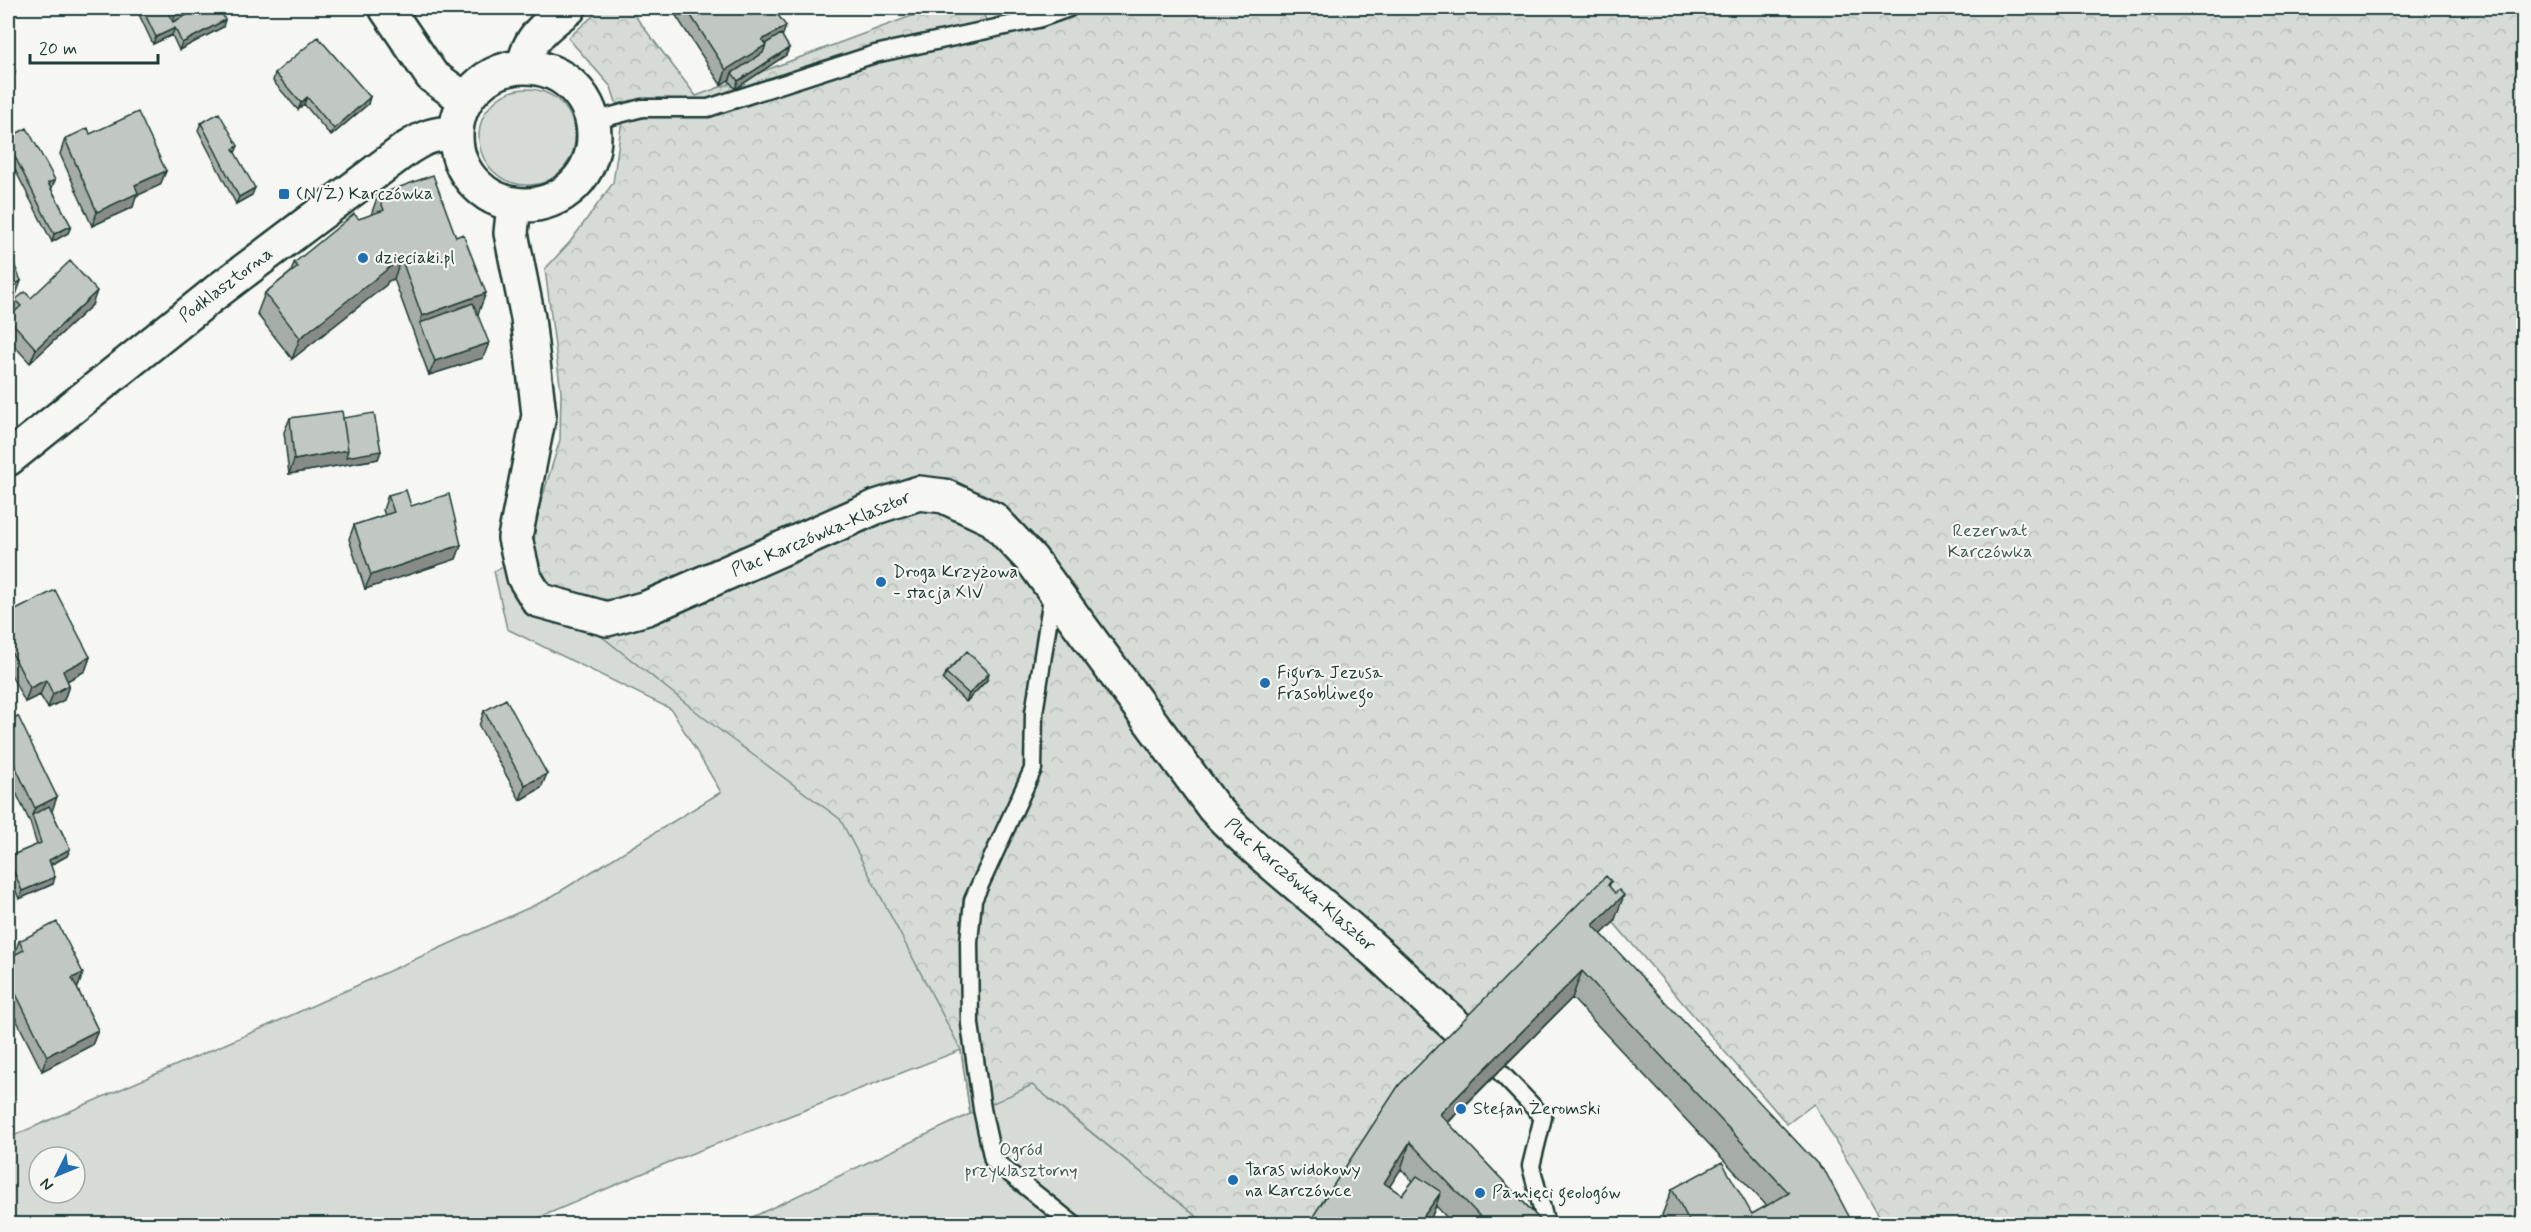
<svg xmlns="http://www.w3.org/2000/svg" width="2531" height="1232" viewBox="0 0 2531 1232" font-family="Mynerve,sans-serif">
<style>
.green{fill:#d6dbd6;stroke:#7a8c85;stroke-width:1.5;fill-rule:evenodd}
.park{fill:url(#park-crowns);stroke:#7a8c85;stroke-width:1.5}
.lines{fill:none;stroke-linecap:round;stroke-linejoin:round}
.service-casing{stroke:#1f3d34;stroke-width:21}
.minor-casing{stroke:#1f3d34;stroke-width:38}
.service{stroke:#f6f6f2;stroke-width:16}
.minor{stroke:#f6f6f2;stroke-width:33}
.wall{fill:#a6aca8;stroke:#1f3d34;stroke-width:1.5;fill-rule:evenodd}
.shaded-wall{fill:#878c88;stroke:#1f3d34;stroke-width:1.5}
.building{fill:#c1c8c3;stroke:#1f3d34;stroke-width:1.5}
.poi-dot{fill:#1f6fb2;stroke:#f6f6f2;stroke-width:2}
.labels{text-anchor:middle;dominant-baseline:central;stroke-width:4.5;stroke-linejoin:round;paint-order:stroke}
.poi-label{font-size:18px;fill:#1f3d34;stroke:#f6f6f2;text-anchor:start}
.street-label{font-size:18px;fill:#1f3d34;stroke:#f6f6f2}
.park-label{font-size:18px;fill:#445d54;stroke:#f6f6f2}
</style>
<defs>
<pattern id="park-crowns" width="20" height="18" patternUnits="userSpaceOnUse" patternTransform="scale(1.5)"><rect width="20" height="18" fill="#d6dbd6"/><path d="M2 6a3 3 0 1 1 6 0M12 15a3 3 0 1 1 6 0" fill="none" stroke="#b7bdb8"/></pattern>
</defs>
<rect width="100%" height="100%" fill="#f6f6f2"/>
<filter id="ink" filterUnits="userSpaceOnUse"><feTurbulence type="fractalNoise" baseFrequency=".0167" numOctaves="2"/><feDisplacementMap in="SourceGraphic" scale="12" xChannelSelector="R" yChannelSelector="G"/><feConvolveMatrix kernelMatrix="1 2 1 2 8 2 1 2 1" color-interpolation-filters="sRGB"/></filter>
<g filter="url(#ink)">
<path class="green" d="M479 137a48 48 0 1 1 96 0a48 48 0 1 1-96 0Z
M503,567c22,53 46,51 96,68l-2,-30 -47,-20 200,28 299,486 157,125h-468l232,-110 -9,-64 -294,113 -143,61h-516v-86l275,-119 263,-119 175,-108 -50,-83 -164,-80 -13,-58zM39,1157h36v36h-36z"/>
<path class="park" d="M602,8h27l67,88 237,-88h47l7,13 33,-13h1503v1216h-639l-70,-120 -27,20 -192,-223 -279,323h-110l-174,-139 -62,29 -9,-64 -121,-231 -114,-84 -126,-100 -3,-30 -35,-8 -12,-12 -16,-27 1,-37 25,-81 1,-48 -16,-123 25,-27 43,-59 9,-63 -11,-33 -43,-49z"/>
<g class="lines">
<g class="service-casing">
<path id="service" d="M593,121l49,-13h66l167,-54 163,-35 31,-11
M1053,591l-19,122 -1,56 -60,131 -4,42 1,82 12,85 11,51 80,64
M1499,1071l44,46 -12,49 15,58"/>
</g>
<g class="minor-casing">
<path id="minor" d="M386,8l46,68 34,24
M525,66c1,-27 24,-43 44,-58
M456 136a69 69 0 1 1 138 0a69 69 0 1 1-138 0Z
M514,204l-3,29 17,85 11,97 -24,123 9,39 14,23 69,19 40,-11 229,-101 43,-14 25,3 49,23 38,40 183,249c49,52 107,94 160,142 31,27 59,57 91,84
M8,459l207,-166 191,-144c17,-11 29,-17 49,-15"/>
</g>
<use href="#service" class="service"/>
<use href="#minor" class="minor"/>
</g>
<path class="wall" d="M136,8h84l3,19 -44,23 -7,-15 -19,9z
M671,8h102l9,28 7,12 -3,7 -51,34 -6,-8 1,-2 -9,6z
M275,73l93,31 -37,32 -27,-32 -6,6 -25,-29z
M201,123l37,23 -3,7 17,42 -16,9 -38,-74z
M90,134l76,37 -6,14 -24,11 -3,11 -41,19 -32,-72 5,-15z
M8,138l47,42 -4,8 20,38 -3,7 -16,9 -44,-86z
M378,195l100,119 5,44 -54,17 -35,-96 -6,2 -2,4 -94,74 -35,-45 8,-21 26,-21 3,-9 65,-44 12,-4z
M31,298l61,7 -62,58 -22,-24v-21l3,-3h-1l5,-15z
M290,418h53l38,33 -3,8 -89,15 -5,-42z
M388,495l23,11 50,39 -5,14 -91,30 -16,-50 5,-14 31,-10 -2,-5z
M8,614l82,43 -5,14 -18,10 2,4 -5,15 -16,8 -8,-13 -15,7 -17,-33z
M946,673l41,7 -21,22 -23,-22z
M484,711l57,77 -21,12 -41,-74z
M8,721l62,128 -3,7 -16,9 2,19 -34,15 -11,-29v-13l29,-12 -7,-23 -22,-46z
M1611,881l-2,6 5,35 -13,12 252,290h-186l-5,-9 10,-26 80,25 15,-8 -195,-208 -124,125 96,101h-91l-17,-18 -5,12 -123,6zM1401,1169l12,12 -11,14 -13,-9z
M19,941l64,32 -5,14 -1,1 21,42 -6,15 -50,26 -34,-68v-45l6,-3z"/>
<path class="shaded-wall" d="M190,8h22l-42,22 5,-15z
M225,20l-2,7 -44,23 3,-7z
M786,26l-5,14 -20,20 -29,13 -2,6 -9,6 5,-15 36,-30z
M175,28l-3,7 -19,9 3,-7z
M789,48l-3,7 -51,34 3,-8z
M15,72l-5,15 -2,1v-12z
M307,97l-3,7 -6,6 3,-7z
M370,97l-2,7 -37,32 3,-7z
M166,171l-6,14 -24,11 -3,11 -41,19 5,-14 38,-27z
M55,180l-3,8 -6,2 2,-7z
M255,188l-3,7 -16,9 3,-7z
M71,226l-3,7 -16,9 2,-8z
M401,258l-7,21 -6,2 -2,4 -94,74 8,-21 92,-76z
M21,281l-5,14 -8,4v-11z
M97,291l-5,14 -62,58 6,-14z
M486,293l-8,21 -54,20 -4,-11 2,-7z
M489,343l-6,15 -54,17 6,-14z
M348,450l33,1 -3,8 -89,15 5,-14z
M461,545l-5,14 -91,30 6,-14z
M90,657l-5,14 -27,15 5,-15z
M989,673l-2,7 -21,22 3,-8z
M46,680l-6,15 -15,7 5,-14z
M69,685l-5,15 -16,8 5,-14z
M547,774l-6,14 -21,12 5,-15z
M57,797l-5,14 -20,4 3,-7z
M70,849l-3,7 -21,11 3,-7z
M55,877l-2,7 -34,15 3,-8z
M1624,895l-10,27 -31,30 10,-27z
M1582,971l-10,27 -142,142 10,-26z
M83,973l-5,14 -11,6 5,-15z
M98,1030l-6,15 -50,26 5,-15z
M1410,1142l-9,27 -26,40 9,-26z
M1441,1192l-10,26 -5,6h-8z"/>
<path class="building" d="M142,8h23l8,14 28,-14h19l5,12 -43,23 -7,-15 -19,9z
M171,8h19l-15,7z
M686,8h87l13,18 -24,14 4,5 -40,25z
M781,34l8,14 -51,33 -6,-8 31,-20 3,-8 -1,-1z
M318,37l52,60 -36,32 -27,-32 -6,6 -26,-30z
M8,49l3,6 -3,2z
M8,59l7,13 -7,4z
M138,112l28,59 -31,14 3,8 -41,19 -32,-73 23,-11 2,6z
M219,113l19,33 -5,3 22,39 -16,9 -38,-74z
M27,128l28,52 -7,3 23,43 -17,8 -46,-91v-5z
M433,175l23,62 7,-3 23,59 -64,23 -21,-58 -9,4 2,2 -94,74 -35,-45 33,-26 -4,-4 60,-49 5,5 25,-9 -6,-15z
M8,249l13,32 -13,7z
M70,261l27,30 -61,58 -28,-31 13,-12 -6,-6 10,-8 6,6z
M473,303l16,40 -54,18 -15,-38z
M342,411l6,39 -54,10 -4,-42z
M374,413l7,38 -35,6 2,-7 -5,-32z
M406,490l5,16 38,-12 12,51 -90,30 -17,-50 40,-13 -6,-17z
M55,590l35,67 -27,14 6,14 -16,9 -7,-14 -16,8 -22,-43v-31z
M967,651l22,22 -20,21 -23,-21z
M506,699l41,75 -22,11 -41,-74z
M18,716l39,81 -22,11 -27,-57v-30z
M49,806l21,43 -21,11 6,17 -33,14 -14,-34 33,-14 -9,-28z
M1606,876l5,5 -3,4 7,8 4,-3 5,5 -31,30 233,248 27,51h-162l-19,-35 50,-27 30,52 37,-21 -207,-222 -142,143 104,110h-57l-77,-82 -26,41 18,12 15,-19 24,16 -23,32h-110l91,-139z
M57,922l26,51 -11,5 26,52 -51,26 -39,-78v-20l16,-8 -5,-9z"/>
</g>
<g class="poi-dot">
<rect x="278" y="188" width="12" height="12" rx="3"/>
<circle cx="363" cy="258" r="6"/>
<circle cx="881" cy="582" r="6"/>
<circle cx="1265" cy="683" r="6"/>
<circle cx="1461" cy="1109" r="6"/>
<circle cx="1233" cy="1180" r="6"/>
<circle cx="1480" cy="1193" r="6"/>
</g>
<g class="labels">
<g class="poi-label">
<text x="296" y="194">(N/Ż) Karczówka</text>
<text x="375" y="258">dzieciaki.pl</text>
<text x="893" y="572">Droga Krzyżowa<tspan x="893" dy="21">- stacja XIV</tspan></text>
<text x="1277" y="673">Figura Jezusa<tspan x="1277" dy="21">Frasobliwego</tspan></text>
<text x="1473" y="1109">Stefan Żeromski</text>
<text x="1245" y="1170">Taras widokowy<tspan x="1245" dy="21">na Karczówce</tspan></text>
<text x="1492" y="1193">Pamięci geologów</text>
</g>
<g class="street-label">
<text transform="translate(226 285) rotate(-37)">Podklasztorna</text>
<text transform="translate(821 534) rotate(-23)">Plac Karczówka-Klasztor</text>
<text transform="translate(1300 885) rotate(41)">Plac Karczówka-Klasztor</text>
</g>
<g class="park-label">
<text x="1990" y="531">Rezerwat<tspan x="1990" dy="21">Karczówka</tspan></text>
<text x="1021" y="1150">Ogród<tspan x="1021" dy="21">przyklasztorny</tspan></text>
</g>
</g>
<rect width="2531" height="1232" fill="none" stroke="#f6f6f2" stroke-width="30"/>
<rect x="15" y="15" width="2501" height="1202" fill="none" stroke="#1f3d34" stroke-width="2" filter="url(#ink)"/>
<g transform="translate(57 1175) rotate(227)"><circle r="28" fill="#f6f6f2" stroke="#a0aca6" stroke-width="1.5"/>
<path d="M0-4.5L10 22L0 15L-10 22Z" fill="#1f6fb2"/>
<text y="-9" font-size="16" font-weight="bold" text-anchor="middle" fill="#1f3d34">N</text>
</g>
<path d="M30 54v9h128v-9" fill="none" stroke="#1f3d34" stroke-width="3"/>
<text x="39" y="54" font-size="18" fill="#1f3d34" stroke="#f6f6f2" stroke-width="4.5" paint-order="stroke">20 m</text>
</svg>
